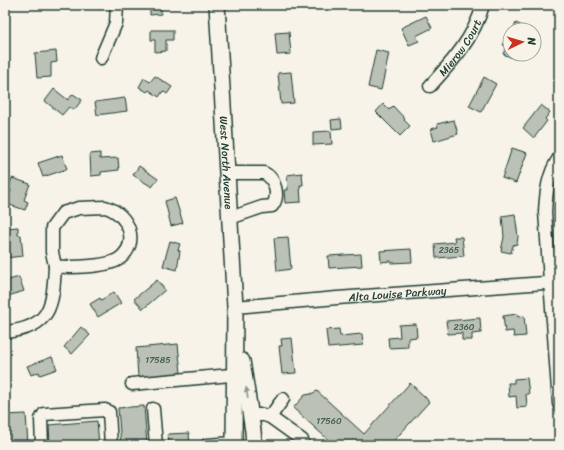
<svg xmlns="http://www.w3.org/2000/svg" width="564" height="450" viewBox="0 0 564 450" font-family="Sriracha,sans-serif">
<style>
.building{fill:#bbc1b6;stroke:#1f3d34}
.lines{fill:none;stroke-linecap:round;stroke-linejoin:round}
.minor-casing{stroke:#1f3d34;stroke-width:15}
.major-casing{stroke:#1f3d34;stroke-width:18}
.minor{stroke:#f7f3e8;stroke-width:12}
.major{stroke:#f7f3e8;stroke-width:15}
.oneway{fill:#8b988e}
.labels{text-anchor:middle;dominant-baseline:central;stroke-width:3.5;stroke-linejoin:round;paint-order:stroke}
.number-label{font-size:9px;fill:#465e54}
.street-label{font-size:11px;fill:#1f3d34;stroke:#f7f3e8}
</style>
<rect width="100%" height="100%" fill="#f7f3e8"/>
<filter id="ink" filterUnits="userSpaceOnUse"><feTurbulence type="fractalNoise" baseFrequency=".025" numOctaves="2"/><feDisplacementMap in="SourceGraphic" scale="8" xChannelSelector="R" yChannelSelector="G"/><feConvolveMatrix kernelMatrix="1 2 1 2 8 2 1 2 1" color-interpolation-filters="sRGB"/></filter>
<g filter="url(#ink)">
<path class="building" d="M57,5h27v3h-27z
M150,5h11v9l-11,1z
M426,16l6,12 -16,8 3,5 -10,4 -8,-17z
M516,23l11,5v2h-14z
M151,30h22v10h-7v11l-11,1v-12h-4z
M289,32l2,22 -14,1 -2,-22z
M508,35l2,1v18h7l-2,5 -12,-5 4,-8 -4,-1z
M376,50l13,3 -8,37 -13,-3z
M56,51l1,11 -6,1v14l-14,1 -2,-25z
M291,72l3,31 -13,1 -3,-31z
M155,76l17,11 -5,7 -4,-3 -4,6 -10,-7 -2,2 -8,-5 5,-9 6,4z
M484,77l12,7 -15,28 -12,-6z
M54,89l14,11 5,-6 9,6 -8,10 -5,-3 -7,8 -17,-14z
M125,98l2,13 -30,4 -2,-13z
M383,104l6,6 4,-4 12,13 -1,1 6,6 -10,10 -24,-24z
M541,105l9,7 -5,7 2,2 -13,17 -11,-10z
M341,119l1,9 -10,1 -1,-9z
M454,120l4,14 -24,7 -3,-12 7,-2 -1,-3z
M331,131l1,13 -19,1v-13z
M512,148l15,5 -11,30 -14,-5z
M100,153v6l18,-1 1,12 -18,2v3l-10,1 -1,-22z
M62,155l5,14 -24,8 -5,-14z
M139,166l19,13 -6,8 -19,-12z
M302,173l1,12h-3l1,17 -16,1 -1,-13h4l-1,-15z
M12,178l18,6 -6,16 4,2 -3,8 -18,-6 4,-14 -3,-1z
M175,198l8,25 -12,3 -6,-25z
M515,214l3,23 -1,7 -4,1 -2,8 -10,-2 3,-14 -2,-21z
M18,227v8h3l2,21 -18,2v-30z
M288,237l3,32 -14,2 -3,-33z
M454,237h8l2,19 -28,2 -1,-14 20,-2z
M170,241l10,3 -2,6 2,1 -3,19 -14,-4z
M411,249l1,13 -21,1v-2l-10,1 -1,-11z
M361,254l1,12 -33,2 -1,-12z
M19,277l5,14 -19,6v-16z
M157,280l8,10 -22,19 -9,-10z
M114,292l7,11 -23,14 -8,-13 10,-6 1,2z
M517,314l1,3 6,-1 2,20 -12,1 -1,-6 -8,1 -2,-16z
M480,318l1,15 -9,1v6h-10v-7l-14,1 -2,-13z
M416,324l1,13 -9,1v9l-19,1 -1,-10 12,-1 -1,-12z
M81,327l9,8 -18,19 -8,-7z
M339,329l1,7 22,-2 1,11 -35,3 -2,-18z
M292,338l4,35 -14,1 -3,-28h3l-1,-7z
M178,344l3,29 -43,4 -2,-29z
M52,357l5,12 -17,6 -1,-3 -8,3 -4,-9z
M527,378l2,16h-3l1,13 -10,1 -1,-12 -7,1 -1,-14h6v-4z
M410,383l16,15 3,4 -39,43h-56l-41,-37 12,-13 6,-1 6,-3 47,43z
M144,406l3,39h-26l-3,-37z
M26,414l2,31h-23v-30z
M97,421l2,24h-49l-1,-20z
M189,433l1,12h-21l-1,-11z"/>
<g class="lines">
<g class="minor-casing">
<g id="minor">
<path d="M101,58l15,-35 1,-18"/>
<path id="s1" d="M430,86c22,-24 44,-48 53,-81"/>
<path d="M559,158c-11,16 -13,35 -14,54l14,192"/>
<path d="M227,173h37c11,5 16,23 8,33l-10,1 -32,11"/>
<path d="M105,207c23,6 36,36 14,52 -12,8 -50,9 -64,7l-3,-14v-24l11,-15 16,-5z"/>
<path id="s2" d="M235,307l102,-9 222,-16"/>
<path d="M5,332c46,-4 48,-26 50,-66"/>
<path d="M132,384l110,-10"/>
<path d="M153,409l3,36"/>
<path d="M250,415h14l6,2 32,23 1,5"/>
<path d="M270,417l13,-18"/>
<path d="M42,445l-1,-26 3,-5 61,-4 4,2 2,33"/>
<path d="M207,445l27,-2"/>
</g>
</g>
<g class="major-casing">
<g id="major">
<path id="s3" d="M217,5l18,302 -1,138"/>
<path d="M242,361l11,70 1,14"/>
</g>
</g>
<use href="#minor" class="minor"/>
<use href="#major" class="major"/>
</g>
<defs><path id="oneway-solid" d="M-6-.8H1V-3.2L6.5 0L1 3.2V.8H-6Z"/></defs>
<use class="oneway" href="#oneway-solid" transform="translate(247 393) rotate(-99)"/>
</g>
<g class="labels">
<g class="number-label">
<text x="449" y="250">2365</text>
<text x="464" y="327">2360</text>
<text x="158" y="360">17585</text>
<text x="329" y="421">17560</text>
</g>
<g class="street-label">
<text stroke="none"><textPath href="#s1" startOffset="49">Mierow Court</textPath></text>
<text stroke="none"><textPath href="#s3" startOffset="158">West North Avenue</textPath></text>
<text stroke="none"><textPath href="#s2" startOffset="163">Alta Louise Parkway</textPath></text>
</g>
</g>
<rect width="564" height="450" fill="none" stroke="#f7f3e8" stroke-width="20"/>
<rect x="10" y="10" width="544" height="430" fill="none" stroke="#1f3d34" stroke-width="1.5" filter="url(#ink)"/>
<g transform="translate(522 42) rotate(85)"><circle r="19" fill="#f7f3e8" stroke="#a1aaa0"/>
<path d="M0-3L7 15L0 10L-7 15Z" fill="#c8321e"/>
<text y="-6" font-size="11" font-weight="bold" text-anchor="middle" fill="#1f3d34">N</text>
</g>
</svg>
